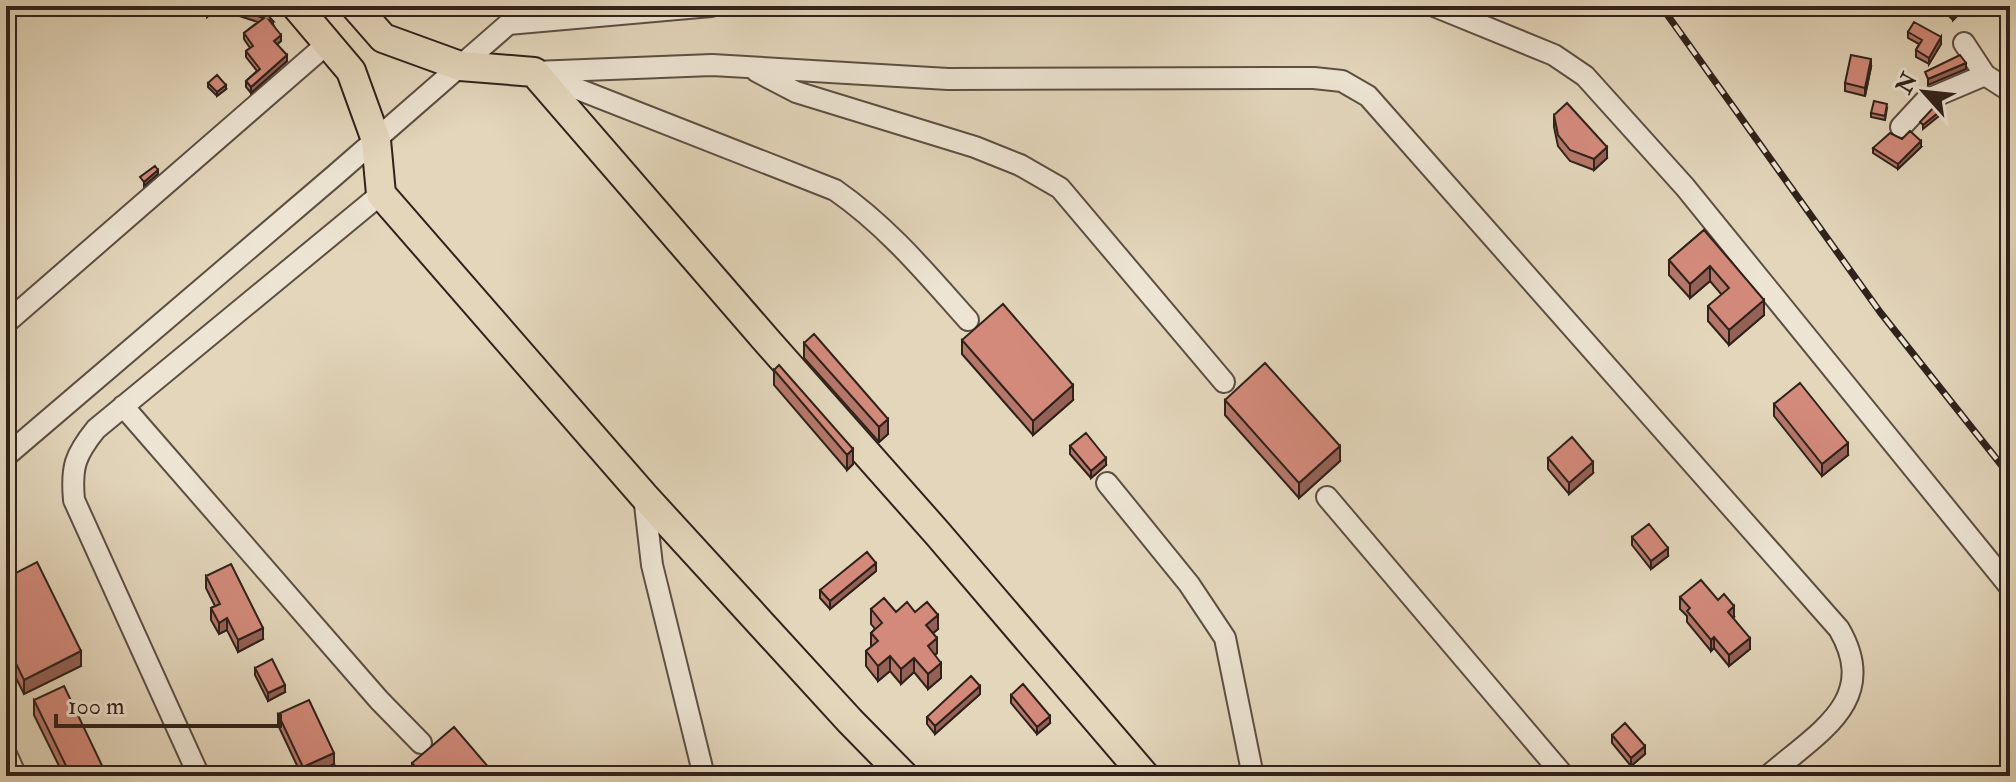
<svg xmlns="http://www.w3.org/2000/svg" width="2016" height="782" viewBox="0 0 2016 782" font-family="'IM FELL Double Pica',serif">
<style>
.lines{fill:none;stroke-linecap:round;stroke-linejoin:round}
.minor-casing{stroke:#5d4f43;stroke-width:24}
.highway-casing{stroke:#30221b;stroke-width:32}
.minor{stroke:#ede4d3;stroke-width:20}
.highway{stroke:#e3d6bb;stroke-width:28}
.rail-casing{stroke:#30221b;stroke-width:7}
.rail{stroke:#ede4d3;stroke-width:4;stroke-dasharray:12;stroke-linecap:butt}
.wall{fill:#b5776a;stroke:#30221b;stroke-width:2}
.shaded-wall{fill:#946156;stroke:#30221b;stroke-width:2}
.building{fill:#d38a7b;stroke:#30221b;stroke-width:2}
</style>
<rect width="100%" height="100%" fill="#e3d6bb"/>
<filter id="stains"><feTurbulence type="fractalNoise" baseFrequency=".0025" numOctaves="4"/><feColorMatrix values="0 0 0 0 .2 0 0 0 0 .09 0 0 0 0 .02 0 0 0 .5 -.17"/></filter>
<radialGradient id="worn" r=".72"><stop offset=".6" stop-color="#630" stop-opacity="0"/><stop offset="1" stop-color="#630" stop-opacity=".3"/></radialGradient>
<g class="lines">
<g class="minor-casing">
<path id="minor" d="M1434,6l120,49 31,21 100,111 325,400
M508,24l203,-18
M1964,43l21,32 25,16
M756,71l40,21 179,55 45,18 40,23 164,194
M534,72l178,-7 236,14 366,-1 28,3 26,15 471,533c42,72 -22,104 -71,147
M542,75l293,115c52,36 91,83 133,130
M1901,127l25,-27 59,-25
M6,323l322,-280
M123,406l256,294 42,43
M6,456l328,-280 195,-170
M1107,483l82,101 36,54 28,138
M644,496l8,69 52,211
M1327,497l237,279
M6,754l10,22
M199,776l-125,-276c-3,-33 1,-45 22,-71l285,-235"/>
</g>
<g class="highway-casing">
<path id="highway" d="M296,6l55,65 25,69 5,54 263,302 206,225 54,55
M355,6l28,32 77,28 74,6 233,269 171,193 207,242"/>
</g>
<use href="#minor" class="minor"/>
<use href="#highway" class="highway"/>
<g class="rail-casing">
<path id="rail" d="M1661,6l219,306 130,164"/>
</g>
<use href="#rail" class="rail"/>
</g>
<path class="wall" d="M197,6h22l-12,11z
M227,6l46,15v3l8,17 -4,3 10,17 -36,32 -5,-6v-6l11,-10 -11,-14v-6l4,-3 -6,-9v-6l14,-11 -31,-10z
M1939,6h24v4l-10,10z
M1908,32l33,12 -12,20 -13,-7v-7l3,-6 -11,-6z
M1871,67l-6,29 -20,-5v-8z
M208,83l18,6 -9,7 -9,-9z
M1887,108l-2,12 -14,-3v-4z
M1554,115l53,43 -13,12 -24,-9 -12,-15 -4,-19z
M1921,147l-23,22 -25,-16v-5z
M1704,230l60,85 -35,30 -21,-24v-15l14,-11 -12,-14 -20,17 -21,-23v-15z
M962,340l111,60 -40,35 -71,-81z
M804,343l84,91 -9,8 -75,-84z
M774,370l79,79v15l-6,6 -73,-85z
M1225,400l115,61 -41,37 -74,-83z
M1774,404l74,51 -26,21 -48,-60z
M1070,446l36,19 -15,13 -21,-24z
M1548,458l45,15 -24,21 -21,-25z
M1632,537l36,19 -17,13 -19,-24z
M876,571l-46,38 -10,-11v-8z
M206,576l57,63 -25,13 -11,-22 -8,4 -8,-14v-12l4,-2 -9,-18z
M6,578l75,88 -57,28 -18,-36z
M1680,597l54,20 -1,1 17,31 -21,17 -15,-18 -3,3 -24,-29v-6l-7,-7z
M871,609l25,3h19l23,17 -5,4 4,20 -2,2 6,23 -13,11 -14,-17 -13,12 -11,-13 -12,10 -12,-15v-15l5,-4v-14l4,-4 -4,-5z
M255,668l30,24 -17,9 -13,-26z
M980,694l-45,40 -8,-10v-7z
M1011,695l39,28 -13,11 -26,-31z
M34,700l73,76h-43l-30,-61z
M278,714l56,50 -26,12h-6l-24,-51z
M1612,735l33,19 -14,12 -19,-23z
M412,763l84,13h-84z"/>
<path class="shaded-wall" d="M211,6h8l-12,11v-8z
M1960,6h3v4l-10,10v-7z
M281,35v6l-7,6v-6z
M1941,37v7l-12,20v-6z
M287,55v6l-36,32v-6z
M1871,59v8l-6,29v-8z
M1966,63v6l-38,16v-6z
M226,85v4l-9,7v-4z
M1944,108v4l-21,17v-4z
M1921,141v6l-23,22v-5z
M1607,147v11l-13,12v-11z
M158,170v4l-14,12v-4z
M1710,266v15l-20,17v-14z
M1764,300v15l-35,30v-15z
M1073,385v15l-40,35v-14z
M888,419v15l-9,8v-15z
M1848,443v12l-26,21v-12z
M1340,446v15l-41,37v-15z
M853,449v15l-6,6v-15z
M1106,458v7l-15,13v-7z
M1593,462v11l-24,21v-11z
M1668,548v8l-17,13v-8z
M876,563v8l-46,38v-8z
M1734,606v11l-6,6v-11z
M938,615v14l-12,10v-14z
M227,618v12l-8,4v-11z
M263,628v11l-25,13v-12z
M1714,637v11l-3,3v-11z
M937,638v15l-9,8v-15z
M1750,638v11l-21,17v-11z
M81,651v15l-57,28v-14z
M890,656v15l-12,10v-15z
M914,658v14l-13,12v-15z
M941,663v15l-13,11v-15z
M285,685v7l-17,9v-8z
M980,686v8l-45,40v-8z
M1050,716v7l-13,11v-7z
M1645,746v8l-14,12v-8z
M334,753v11l-26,12h-5v-9z"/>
<path class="building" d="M229,6h31l13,15 -4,-1 12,15 -7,6 13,14 -36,32 -5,-6 14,-12 -14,-18 7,-5 -9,-13 20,-15z
M1946,6h14l-7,7z
M1914,22l27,15 -12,21 -13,-8 6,-10 -14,-8z
M1851,55l20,4 -6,29 -20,-5z
M1960,55l6,8 -38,16 -3,-7z
M217,75l9,10 -9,7 -9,-9z
M1874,101l13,3 -2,12 -14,-3z
M1567,103l40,44 -13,12 -24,-9 -12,-15 -4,-20z
M1942,104l2,4 -21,17 -3,-3 14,-15z
M1910,131l11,10 -23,23 -25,-16 17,-15 12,6z
M155,166l3,4 -14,12 -4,-5z
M1704,230l60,70 -35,30 -21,-24 21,-18 -19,-22 -20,18 -21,-24z
M1003,304l70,81 -40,36 -71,-81z
M814,334l74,85 -9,8 -75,-84z
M1265,363l75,83 -41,37 -74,-83z
M779,365l74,84 -6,6 -73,-85z
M1800,383l48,60 -26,21 -48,-60z
M1086,433l20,25 -15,13 -21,-25z
M1572,437l21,25 -24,21 -21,-25z
M1649,524l19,24 -17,13 -19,-24z
M867,552l9,11 -46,38 -10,-11z
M37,562l44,89 -57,29 -18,-37v-65z
M231,564l32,64 -25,12 -11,-22 -8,5 -8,-15 9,-4 -14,-28z
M1701,580l17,20 6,-6 10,12 -6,6 22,26 -21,17 -15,-18 -3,3 -24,-29 3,-3 -10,-11z
M884,598l12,14 11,-10 8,10 12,-10 11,13 -12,10 11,13 -9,8 13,17 -13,11 -14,-16 -13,11 -11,-13 -12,10 -12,-15 12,-10 -7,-8 11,-10 -11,-14z
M272,659l13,26 -17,8 -13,-25z
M971,676l9,10 -45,40 -8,-9z
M1023,684l27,32 -13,11 -26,-32z
M64,686l43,90h-36l-37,-76z
M309,700l25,53 -31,14 -25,-53z
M1625,723l20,23 -14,12 -19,-23z
M454,727l42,49h-73l-11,-13z
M348,769l3,7h-17z
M882,770l7,6h-14z"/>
<rect width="2016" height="782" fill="none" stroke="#e3d6bb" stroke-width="32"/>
<rect x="8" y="8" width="2000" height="766" fill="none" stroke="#30221b" stroke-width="4"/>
<rect x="16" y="16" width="1984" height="750" fill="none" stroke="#30221b" stroke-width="2"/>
<g transform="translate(1924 92) rotate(297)" stroke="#ede4d3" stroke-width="6" paint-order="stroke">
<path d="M0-6L14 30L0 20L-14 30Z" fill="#30221b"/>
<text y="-12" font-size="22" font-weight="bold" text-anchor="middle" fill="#30221b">N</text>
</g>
<path d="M56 714v12h224v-12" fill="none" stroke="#30221b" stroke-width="4"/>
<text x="68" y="714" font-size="24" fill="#30221b" stroke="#ede4d3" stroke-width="6" paint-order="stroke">100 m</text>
<rect width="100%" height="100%" filter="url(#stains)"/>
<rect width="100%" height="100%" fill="url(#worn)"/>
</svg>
